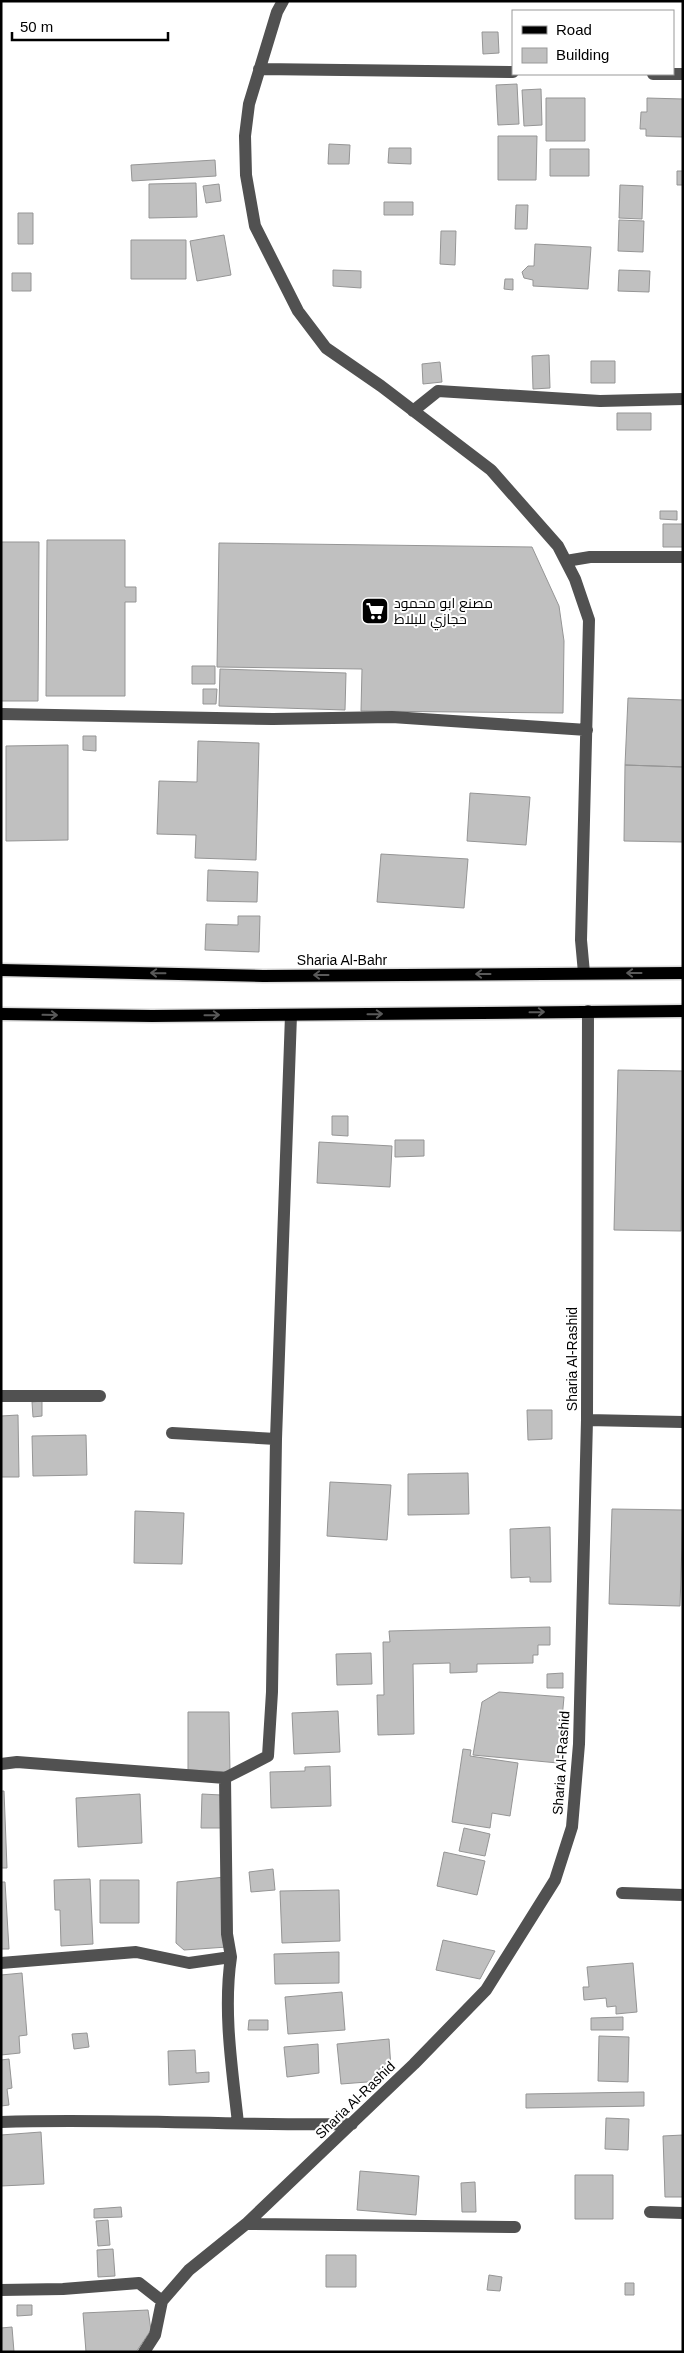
<svg xmlns="http://www.w3.org/2000/svg" width="684" height="2353" viewBox="0 0 684 2353" font-family="Helvetica,Cairo,sans-serif">
<style>
.building{fill:#c0c0c0;stroke:#959595}
.lines{fill:none;stroke-linecap:round;stroke-linejoin:round}
.major-casing{stroke:#dbdbdb;stroke-width:15}
.minor{stroke:#515151;stroke-width:12}
.major{stroke:#000;stroke-width:12}
.oneway{stroke:#595959}
.labels{text-anchor:middle;dominant-baseline:central;stroke-width:4;stroke-linejoin:round;paint-order:stroke}
.poi-label{font-size:14px;fill:#000;stroke:#fff;text-anchor:start}
.street-label{font-size:14px;fill:#000;stroke:#fff}
</style>
<rect width="100%" height="100%" fill="#fff"/>
<path class="building" d="M482,32h16l1,21 -16,1z
M517,84l2,40 -21,1 -2,-40z
M541,89l1,36 -18,1 -2,-36z
M546,98h39v43h-39z
M647,98l36,1v38l-37,-1v-7h-6l1,-17h6z
M498,136h39l-1,44h-38z
M329,144l21,1 -1,19h-21z
M389,148h22v16l-23,-1z
M550,149h39v27h-39z
M215,160l1,16 -84,5 -1,-16z
M677,171h6v14h-6z
M196,183l1,34 -48,1v-34z
M219,184l2,17 -15,2 -3,-17z
M620,185l23,1 -1,33 -23,-1z
M384,202h29v13h-29z
M516,205h12l-1,24h-12z
M18,213h15v31h-15z
M619,220l25,1 -1,31 -25,-1z
M441,231h15l-1,34 -15,-1z
M224,235l7,40 -34,6 -7,-40z
M131,240h55v39h-55z
M535,244l56,3 -3,42 -55,-3v-6l-9,-2 -2,-6 6,-6h6z
M333,270l28,1v17l-28,-2z
M619,270l31,1 -1,21 -31,-1z
M12,273h19v18h-19z
M505,279h8v11l-9,-1z
M549,355l1,33 -17,1 -1,-33z
M591,361h24v22h-24z
M440,362l2,20 -19,2 -1,-20z
M617,413h34v17h-34z
M660,511h17v9l-17,-1z
M663,524h20v23h-20z
M47,540h78v47h11v15h-11v94h-79z
M1,542h38l-1,159h-37z
M219,543l313,4 27,59 5,35 -1,72 -202,-2 1,-42 -145,-2z
M192,666h23v18h-23z
M220,669l126,4 -1,37 -126,-4z
M203,689h14l-1,15h-13z
M628,698l55,2v67l-58,-2z
M83,736h13v15l-13,-1z
M198,741l61,2 -3,117 -61,-2 1,-23 -39,-1 2,-53 38,1z
M68,745v95l-62,1v-95z
M625,765l58,2v75l-59,-1z
M470,793l60,4 -4,48 -59,-4z
M381,854l87,5 -4,49 -87,-6z
M208,870l50,2 -1,30 -50,-1z
M238,916h22l-1,36 -54,-2 1,-26 32,1z
M618,1070l65,1 -2,160 -67,-1z
M332,1116h16v20l-16,-1z
M395,1140h29v16l-29,1z
M319,1142l73,4 -2,41 -73,-4z
M42,1401v15l-9,1 -1,-15z
M527,1410h25v29l-24,1z
M18,1415l1,62h-18v-61z
M86,1435l1,40 -54,1 -1,-40z
M468,1473l1,41 -61,1v-41z
M330,1482l61,3 -4,55 -60,-4z
M612,1509l71,1 -3,96 -71,-2z
M135,1511l49,2 -2,51 -48,-1z
M550,1527l1,55h-21v-5l-19,1 -1,-49z
M550,1627v18h-12v10h-5v8l-56,1v8l-27,1v-10l-37,1 1,70 -36,1 -1,-40h7l-1,-53h7l-1,-11z
M371,1653l1,31 -35,1 -1,-31z
M563,1673v15h-16v-14z
M499,1692l65,5 -6,66 -85,-8 9,-53z
M338,1711l2,41 -46,2 -2,-41z
M188,1712h41l1,60 -42,-2z
M463,1749l8,1 -1,6 48,7 -8,53 -18,-3 -2,15 -38,-6z
M330,1766l1,40 -60,2 -1,-36 35,-1v-4z
M1,1791h3l3,77h-6z
M140,1794l2,49 -64,4 -2,-49z
M202,1794l19,1v33h-20z
M464,1828l26,6 -5,22 -26,-5z
M444,1852l41,9 -8,34 -40,-9z
M273,1869l2,21 -24,2 -2,-20z
M225,1877l2,70 -43,3 -8,-7 1,-61z
M90,1879l3,65 -32,2 -1,-36h-5l-1,-30z
M100,1880h39v43h-39z
M1,1882h4l4,67h-8z
M339,1890l1,51 -58,2 -2,-52z
M443,1940l52,11 -15,28 -44,-9z
M339,1952v31l-64,1 -1,-30z
M633,1963l4,49 -21,2v-8l-9,1 -1,-9 -22,2 -1,-13h6l-2,-20z
M22,1973l5,62 -8,1 1,17 -19,2v-80z
M342,1992l3,38 -57,4 -3,-37z
M623,2017v13h-32v-12z
M249,2020h19v10h-20z
M87,2033l2,14 -15,2 -2,-15z
M599,2036l30,1 -1,45 -30,-1z
M389,2039l2,29 -12,1 1,12 -39,3 -4,-40z
M318,2044l1,29 -32,4 -3,-30z
M195,2050l1,23 13,-1v10l-40,3 -1,-34z
M9,2059l3,29 -5,1 2,16 -8,1v-46z
M644,2092v14l-118,2v-14z
M606,2118l23,1 -1,31 -23,-1z
M41,2132l3,52 -43,2v-51z
M683,2135v62h-18l-2,-61z
M360,2171l59,5 -3,39 -59,-5z
M575,2175h38v44h-38z
M475,2182l1,30h-14l-1,-29z
M121,2207l1,10 -28,1v-9z
M108,2220l2,25 -12,1 -2,-25z
M113,2249l2,27 -17,1 -1,-27z
M326,2255h30v32h-30z
M489,2275l13,2 -2,14 -13,-1z
M625,2283h9v12h-9z
M17,2305h15v10l-15,1z
M148,2310l3,20 -15,22h-50l-3,-39z
M12,2327l2,25h-13v-24z"/>
<g class="lines">
<g class="major-casing">
<path id="major" d="M1,970l262,6 420,-3
M1,1014l151,2 531,-5"/>
</g>
<path class="minor" d="M283,1l-6,11 -28,92 -4,32 1,39 9,51 43,85 28,37 55,38 110,84 67,76 17,33 14,41 -8,320 3,33
M259,69l254,3
M653,74h30
M413,411l25,-20 162,10 83,-2
M566,561l24,-4h93
M1,714l272,5 119,-2 195,13
M1,1396h99
M587,1420l96,2
M172,1433l104,6
M1,1764l16,-2 208,16 43,-22 4,-64 4,-253 15,-424
M225,1778l2,156 4,23
M622,1893l61,2
M1,1963l135,-11 53,11 42,-6c-8,54 1,111 7,166
M1,2122c117,-4 234,4 351,2
M650,2212l33,1
M246,2224l269,3
M1,2290l62,-1 76,-6 23,18
M144,2352l11,-17 7,-34 27,-31 57,-46 168,-160 72,-74 69,-110 17,-53 7,-83 8,-324 1,-409"/>
<use href="#major" class="major"/>
</g>
<defs><path id="oneway-shaft" d="M-6 0H5M1.5-3L5.5 0L1.5 3" fill="none" stroke-width="1.6" stroke-linecap="round" stroke-linejoin="round" transform="scale(1.25)"/></defs>
<g class="oneway">
<use href="#oneway-shaft" transform="translate(158 973) rotate(-179)"/>
<use href="#oneway-shaft" transform="translate(634 973) rotate(180)"/>
<use href="#oneway-shaft" transform="translate(483 974) rotate(180)"/>
<use href="#oneway-shaft" transform="translate(321 975) rotate(180)"/>
<use href="#oneway-shaft" transform="translate(537 1012) rotate(-1)"/>
<use href="#oneway-shaft" transform="translate(375 1014) rotate(-1)"/>
<use href="#oneway-shaft" transform="translate(50 1015) rotate(1)"/>
<use href="#oneway-shaft" transform="translate(212 1015) rotate(-1)"/>
</g>
<defs>
<g id="supermarket-square" transform="scale(1.4375)"><rect x="-9" y="-9" width="18" height="18" rx="4" fill="#000" stroke="#fff"/><path d="M-6-5.5h2.5l.6 2H6L4.5 2H-2.5L-4.4-4H-6ZM-1.5 3.2a1.3 1.3 0 1 0 .1 0ZM3 3.2a1.3 1.3 0 1 0 .1 0Z" fill="#fff"/></g>
</defs>
<g fill-rule="evenodd">
<use href="#supermarket-square" x="375" y="611"/>
</g>
<g class="labels">
<g class="poi-label">
<text x="394" y="603">مصنع ابو محمود<tspan x="394" dy="16">حجازي للبلاط</tspan></text>
</g>
<g class="street-label">
<text x="342" y="960">Sharia Al-Bahr</text>
<text transform="translate(572 1359) rotate(-90)">Sharia Al-Rashid</text>
<text transform="translate(561 1763) rotate(-86)">Sharia Al-Rashid</text>
<text transform="translate(355 2100) rotate(-44)">Sharia Al-Rashid</text>
</g>
</g>
<rect width="684" height="2353" fill="none" stroke="#000000" stroke-width="5"/>
<rect x="512" y="10" width="162" height="65" fill="#ffffff" stroke="#999999"/>
<rect x="522" y="26" width="25" height="8" fill="#000000" stroke="#999999"/>
<text x="556" y="35" font-size="15" fill="#000000">Road</text>
<rect x="522" y="48" width="25" height="15" fill="#c0c0c0" stroke="#999999"/>
<text x="556" y="60" font-size="15" fill="#000000">Building</text>
<path d="M12 32v8h156v-8" fill="none" stroke="#000000" stroke-width="2.5"/>
<text x="20" y="32" font-size="15" fill="#000000" stroke="#ffffff" stroke-width="4" paint-order="stroke">50 m</text>
</svg>
